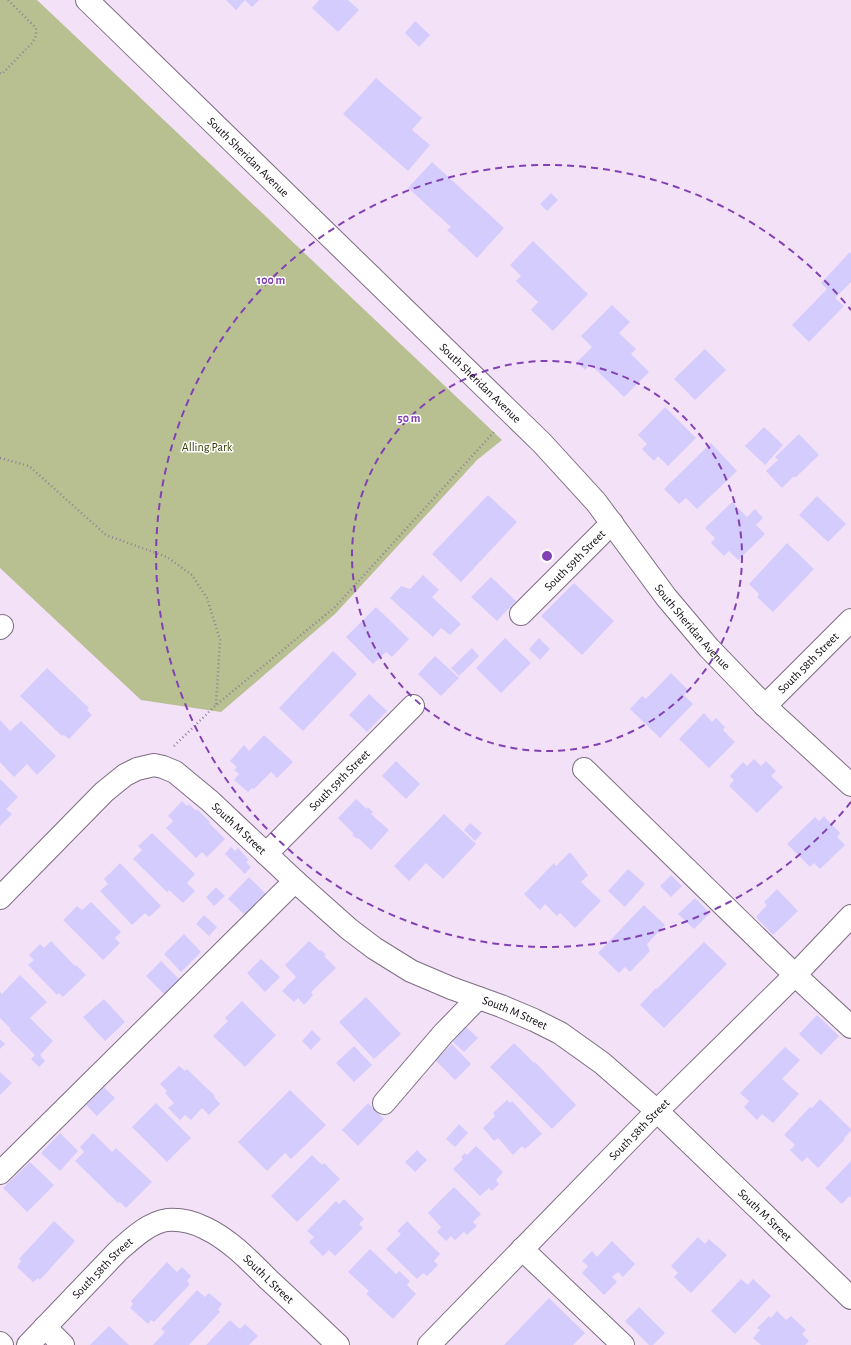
<svg xmlns="http://www.w3.org/2000/svg" width="851" height="1345" viewBox="0 0 851 1345" font-family="'Alegreya Sans',sans-serif">
<style>
.green{fill:#b8bf91}
.building{fill:#d5ccfe}
.lines{fill:none;stroke-linecap:round;stroke-linejoin:round}
.minor-casing{stroke:#7d6d81;stroke-width:24}
.path{stroke:#908393;stroke-width:2.5;stroke-dasharray:1 3;stroke-linecap:butt}
.minor{stroke:#fff;stroke-width:22}
.ring{fill:none;stroke:#8141b5;stroke-width:2;stroke-dasharray:7 5}
.labels{text-anchor:middle;dominant-baseline:central;stroke-width:3;stroke-linejoin:round;paint-order:stroke}
.street-label{font-size:12px;fill:#0f0910;stroke:#fff}
.park-label{font-size:12px;fill:#373c00;stroke:#fff}
.centre{fill:#8141b5;stroke:#fff;stroke-width:2}
.ring-label{font-size:12px;text-anchor:middle;font-weight:bold;fill:#8141b5;stroke:#fff;stroke-width:3;stroke-linejoin:round;paint-order:stroke}
</style>
<rect width="100%" height="100%" fill="#f3e1f8"/>
<path class="green" d="M0,0h37l465,440 -25,20 -142,154 -114,98 -80,-12 -141,-132z"/>
<path class="building" d="M226,0h33l-7,7 -7,-7 -9,10z
M319,0h29l11,10 -21,22 -26,-24z
M415,21l15,14 -11,12 -14,-14z
M376,78l46,40 -10,12 18,15 -22,26 -65,-57z
M432,162l72,66 -27,30 -30,-28 4,-3 -43,-39z
M551,193l7,7 -11,11 -7,-7z
M533,241l55,53 -35,37 -22,-21 7,-8 -22,-21 5,-5 -11,-11z
M850,252l1,1v29l-16,16 9,8 -35,36 -17,-17 35,-36 -6,-6z
M612,305l18,17 -11,11 17,16 -5,5 18,18 -25,25 -34,-33 -5,6 -8,-8 15,-15 -11,-11z
M705,349l21,21 -31,30 -21,-21z
M665,407l31,31 -28,28 -10,-10 -4,5 -12,-12 5,-5 -9,-9z
M764,427l19,18 -18,20 -20,-19z
M799,434l20,21 -24,23 -1,-2 -12,12 -16,-17 12,-11 -3,-3z
M711,443l26,28 -40,38 -11,-11 -7,6 -15,-15z
M488,495l29,27 -56,60 -29,-28z
M817,496l29,28 -18,18 -29,-27z
M732,502l15,15 8,-8 8,9 -7,7 9,9 -27,26 -9,-9 -5,5 -13,-13 4,-5 -10,-10z
M787,543l27,26 -41,43 -16,-15 2,-3 -10,-10z
M423,575l16,15 -7,7 29,27 -11,11 -9,-7 -8,9 -43,-39 11,-12 9,3z
M491,577l25,24 -19,20 -26,-24z
M574,583l40,38 -32,34 -41,-39z
M376,607l33,32 -17,18 -6,-5 -13,12 -27,-27z
M505,638l26,25 -30,30 -25,-25z
M539,638l11,11 -10,11 -11,-11z
M472,648l7,8 -20,20 -8,-8z
M333,651l24,23 -54,57 -24,-23z
M435,656l24,22 -18,18 -23,-22z
M47,668l42,40 -2,2 5,5 -23,24 -5,-4 -2,1 -42,-40z
M671,673l18,18 -5,4 9,9 -33,34 -30,-29 12,-13 4,3z
M369,694l18,17 -20,21 -18,-17z
M704,713l8,9 4,-4 9,9 -2,3 12,12 -26,26 -30,-29z
M0,720l10,11 11,-10 35,35 -19,19 -10,-11 -13,13 -14,-15z
M264,735l29,27 -16,16 -6,-6 -17,17 -2,-1 -4,4 -14,-12 5,-6 -5,-4 3,-3 -7,-6 14,-16 5,6z
M754,759l7,7 5,-5 10,10 -5,5 12,11 -26,26 -28,-27 5,-6 -4,-4 13,-14 4,4z
M396,761l24,23 -14,15 -24,-23z
M0,779l18,18 -12,12 6,5 -12,12z
M356,799l11,10 1,-2 5,5 -2,2 18,16 -18,20 -13,-12 -1,1 -5,-4 2,-1 -16,-16z
M182,801l5,5 2,-2 7,7 1,-2 13,13 -1,1 16,16 -18,18 -5,-5 -6,6 -30,-30 7,-7 -5,-5z
M444,814l32,30 -33,35 -17,-16 -17,18 -15,-15z
M824,816l16,17 -3,4 8,8 -25,24 -6,-6 -4,4 -23,-23 28,-27 4,4z
M470,823l12,10 -7,8 -11,-11z
M152,833l43,41 -8,9 8,8 -12,12 -14,-13 -2,2 -34,-33 9,-9 -4,-4z
M231,847l4,4 3,-3 11,12 -3,2 5,5 -6,7 -20,-20z
M570,852l18,23 -7,7 20,19 -26,27 -15,-15 -3,3 -12,-12 -5,6 -16,-16 30,-31 2,3z
M120,863l41,43 -12,11 -4,-4 -13,12 -32,-34 8,-7 -4,-5z
M628,869l17,15 -20,23 -17,-16z
M671,875l11,11 -11,11 -11,-11z
M249,877l17,17 -20,22 -18,-17z
M216,887l9,9 -11,10 -8,-9z
M777,889l21,22 -25,24 -17,-18 11,-12 -3,-3z
M695,898l15,15 -16,16 -16,-15z
M91,902l30,30 -6,6 5,5 -17,17 -40,-40 14,-14 5,4z
M644,905l21,20 -18,19 3,7 -20,21 -5,-5 -6,6 -21,-20z
M204,915l13,12 -8,9 -13,-12z
M184,934l17,18 -20,20 -17,-18z
M51,941l24,25 1,-1 10,10 -23,22 -4,-4 -2,2 -29,-30 6,-5 -5,-5 11,-11 4,4z
M309,941l11,10 1,-1 5,5 -2,1 12,12 -25,24 2,3 -9,10 -6,-7 -4,4 -12,-11 14,-14 -11,-12z
M704,942l23,22 -63,64 -24,-23 16,-17 1,1z
M261,959l19,18 -15,15 -18,-19z
M161,961l19,19 -15,15 -19,-19z
M20,975l27,27 -17,16 23,23 -13,14 5,6 -6,6 -8,-8 4,-4 -25,-25 1,-1 -11,-11v-26l2,2z
M366,997l35,37 -27,25 -35,-37z
M104,999l21,23 -20,19 -22,-24z
M242,1001l34,34 -31,32 -32,-31 15,-15 -3,-3z
M817,1015l22,21 -18,19 -22,-21z
M465,1026l13,12 -14,14 -13,-12z
M312,1030l9,9 -10,11 -9,-9z
M0,1039l5,5 -5,5z
M514,1043l20,20 1,-1 41,43 -24,24 -62,-62z
M452,1044l19,20 -16,16 -20,-20z
M354,1046l18,19 -18,17 -18,-19z
M785,1047l15,13 -18,19 17,15 -26,29 -11,-9 -5,6 -13,-13 5,-6 -9,-8z
M179,1066l6,5 2,-2 28,27 -1,1 6,7 -11,11 -7,-7 -11,12 -6,-5 -5,5 -12,-12 6,-5 -9,-10 2,-2 -7,-7z
M0,1072l12,11 -12,12z
M104,1087l11,11 -18,18 -11,-11z
M290,1090l36,35 -35,34 -6,-6 -18,18 -29,-29z
M820,1099l31,30v2l-7,7 1,1 -27,29 -11,-11 -5,5 -12,-12 5,-5 -11,-10 26,-28 2,1z
M507,1100l3,3 2,-2 30,33 -17,15 -3,-3 -9,9 -15,-17 -4,3 -11,-13 12,-12 -2,-3z
M156,1103l35,35 -24,24 -35,-35z
M368,1103l16,16 -26,27 -16,-16z
M459,1124l9,9 -13,14 -9,-8z
M60,1133l18,18 -18,20 -19,-18z
M93,1133l19,19 4,-4 36,34 -26,26 -6,-6 -2,1 -43,-42 9,-9 -4,-5z
M476,1146l27,26 -7,8 3,4 -7,7 -3,-3 -9,8 -27,-27 10,-10 -2,-2 4,-4 2,2z
M417,1150l10,10 -12,12 -10,-10z
M312,1155l10,10 2,-2 16,16 -43,43 -26,-26z
M851,1161v37l-2,-2 -7,8 -17,-16z
M30,1162l24,23 -27,27 -24,-24z
M454,1187l27,27 -8,8 4,4 -10,9 -3,-3 -9,8 -4,-4 -5,5 -9,-9 4,-5 -13,-14z
M344,1199l20,20 -5,5 4,4 -28,28 -6,-6 -6,6 -14,-14 5,-5 -7,-6 29,-30 3,3z
M54,1221l21,20 -35,39 -2,-2 -5,4 -16,-15 4,-6 -2,-2z
M407,1221l33,33 -6,7 4,4 -11,11 -4,-3 -6,6 -31,-30 15,-15 -4,-3z
M698,1237l7,7 4,-5 18,16 -36,38 -17,-16 4,-4 -7,-7z
M612,1241l23,23 -12,13 -5,-5 -6,5 5,5 -13,13 -22,-22 6,-7 -6,-5 10,-10 5,6z
M370,1249l26,25 3,-3 11,10 -3,4 9,9 -23,25 -27,-25 3,-3 -21,-19z
M167,1262l10,10 5,-5 9,9 -4,5 3,3 -36,38 -3,-2 -3,4 -18,-16 3,-4 -2,-3z
M741,1279l7,6 5,-6 18,17 -36,38 -24,-23z
M197,1290l8,7 4,-4 13,11 -4,6 2,2 -31,33h-36l12,-13 -4,-3z
M549,1298l36,35 -12,12h-69z
M639,1307l26,26 -12,12h-4l-24,-24z
M777,1311l9,9 5,-4 15,14 -4,4 7,7 -4,4h-44l-8,-7 7,-8 -3,-2 12,-12 2,2z
M230,1320l10,9 5,-5 13,12 -9,9h-43z
M109,1326l20,19h-39z"/>
<g class="lines">
<g class="minor-casing">
<g id="minor">
<path id="s1" d="M87,0l455,443 54,59 70,95 43,51 56,58 86,79"/>
<path id="s2" d="M521,614l91,-91"/>
<path d="M0,628l2,-2"/>
<path id="s3" d="M765,706l86,-86"/>
<path d="M584,769l211,206 56,52"/>
<path id="s4" d="M266,854l147,-148"/>
<path id="s5" d="M0,898l104,-106 21,-17 12,-6 17,-4 9,2 12,5 35,29 85,80 54,48 25,19 37,23 40,17 50,18 33,14 26,13 42,30 55,48 194,187"/>
<path d="M384,1103l59,-69 35,-36"/>
<path d="M0,1173l295,-292"/>
<path d="M522,1249l101,96"/>
<path d="M45,1327l18,18"/>
<path d="M0,1343l2,2"/>
<path id="s6" d="M28,1345l90,-94c14,-12 30,-28 49,-31 13,-1 26,2 38,8 24,11 45,33 64,52 23,21 46,43 69,65"/>
<path id="s7" d="M429,1345l228,-234 138,-136 56,-59"/>
</g>
</g>
<path class="path" d="M0,73l2,1 30,-31 4,-7v-8l-28,-28
M0,458l29,8 77,69 61,22 25,18 15,23 13,42 -4,65
M174,746l42,-41 119,-98 159,-175"/>
<use href="#minor" class="minor"/>
</g>
<g class="ring">
<circle cx="547" cy="556" r="195"/>
<path d="M851 802A391 391 0 1 1 851 310"/>
</g>
<g class="labels">
<g class="street-label">
<text stroke="none"><textPath href="#s1" startOffset="225">South Sheridan Avenue</textPath></text>
<text stroke="none"><textPath href="#s1" startOffset="549">South Sheridan Avenue</textPath></text>
<text stroke="none"><textPath href="#s2" startOffset="76">South 59th Street</textPath></text>
<text stroke="none"><textPath href="#s1" startOffset="873">South Sheridan Avenue</textPath></text>
<text stroke="none"><textPath href="#s3" startOffset="61">South 58th Street</textPath></text>
<text stroke="none"><textPath href="#s4" startOffset="104">South 59th Street</textPath></text>
<text stroke="none"><textPath href="#s5" startOffset="314">South M Street</textPath></text>
<text stroke="none"><textPath href="#s5" startOffset="650">South M Street</textPath></text>
<text stroke="none"><textPath href="#s7" startOffset="301">South 58th Street</textPath></text>
<text stroke="none"><textPath href="#s5" startOffset="974">South M Street</textPath></text>
<text stroke="none"><textPath href="#s6" startOffset="107">South 58th Street</textPath></text>
<text stroke="none"><textPath href="#s6" startOffset="310">South L Street</textPath></text>
</g>
<g class="park-label">
<text x="207" y="447">Alling Park</text>
</g>
</g>
<circle cx="547" cy="556" r="6" class="centre"/>
<g class="ring-label">
<text x="271" y="284">100 m</text>
<text x="409" y="422">50 m</text>
</g>
</svg>
